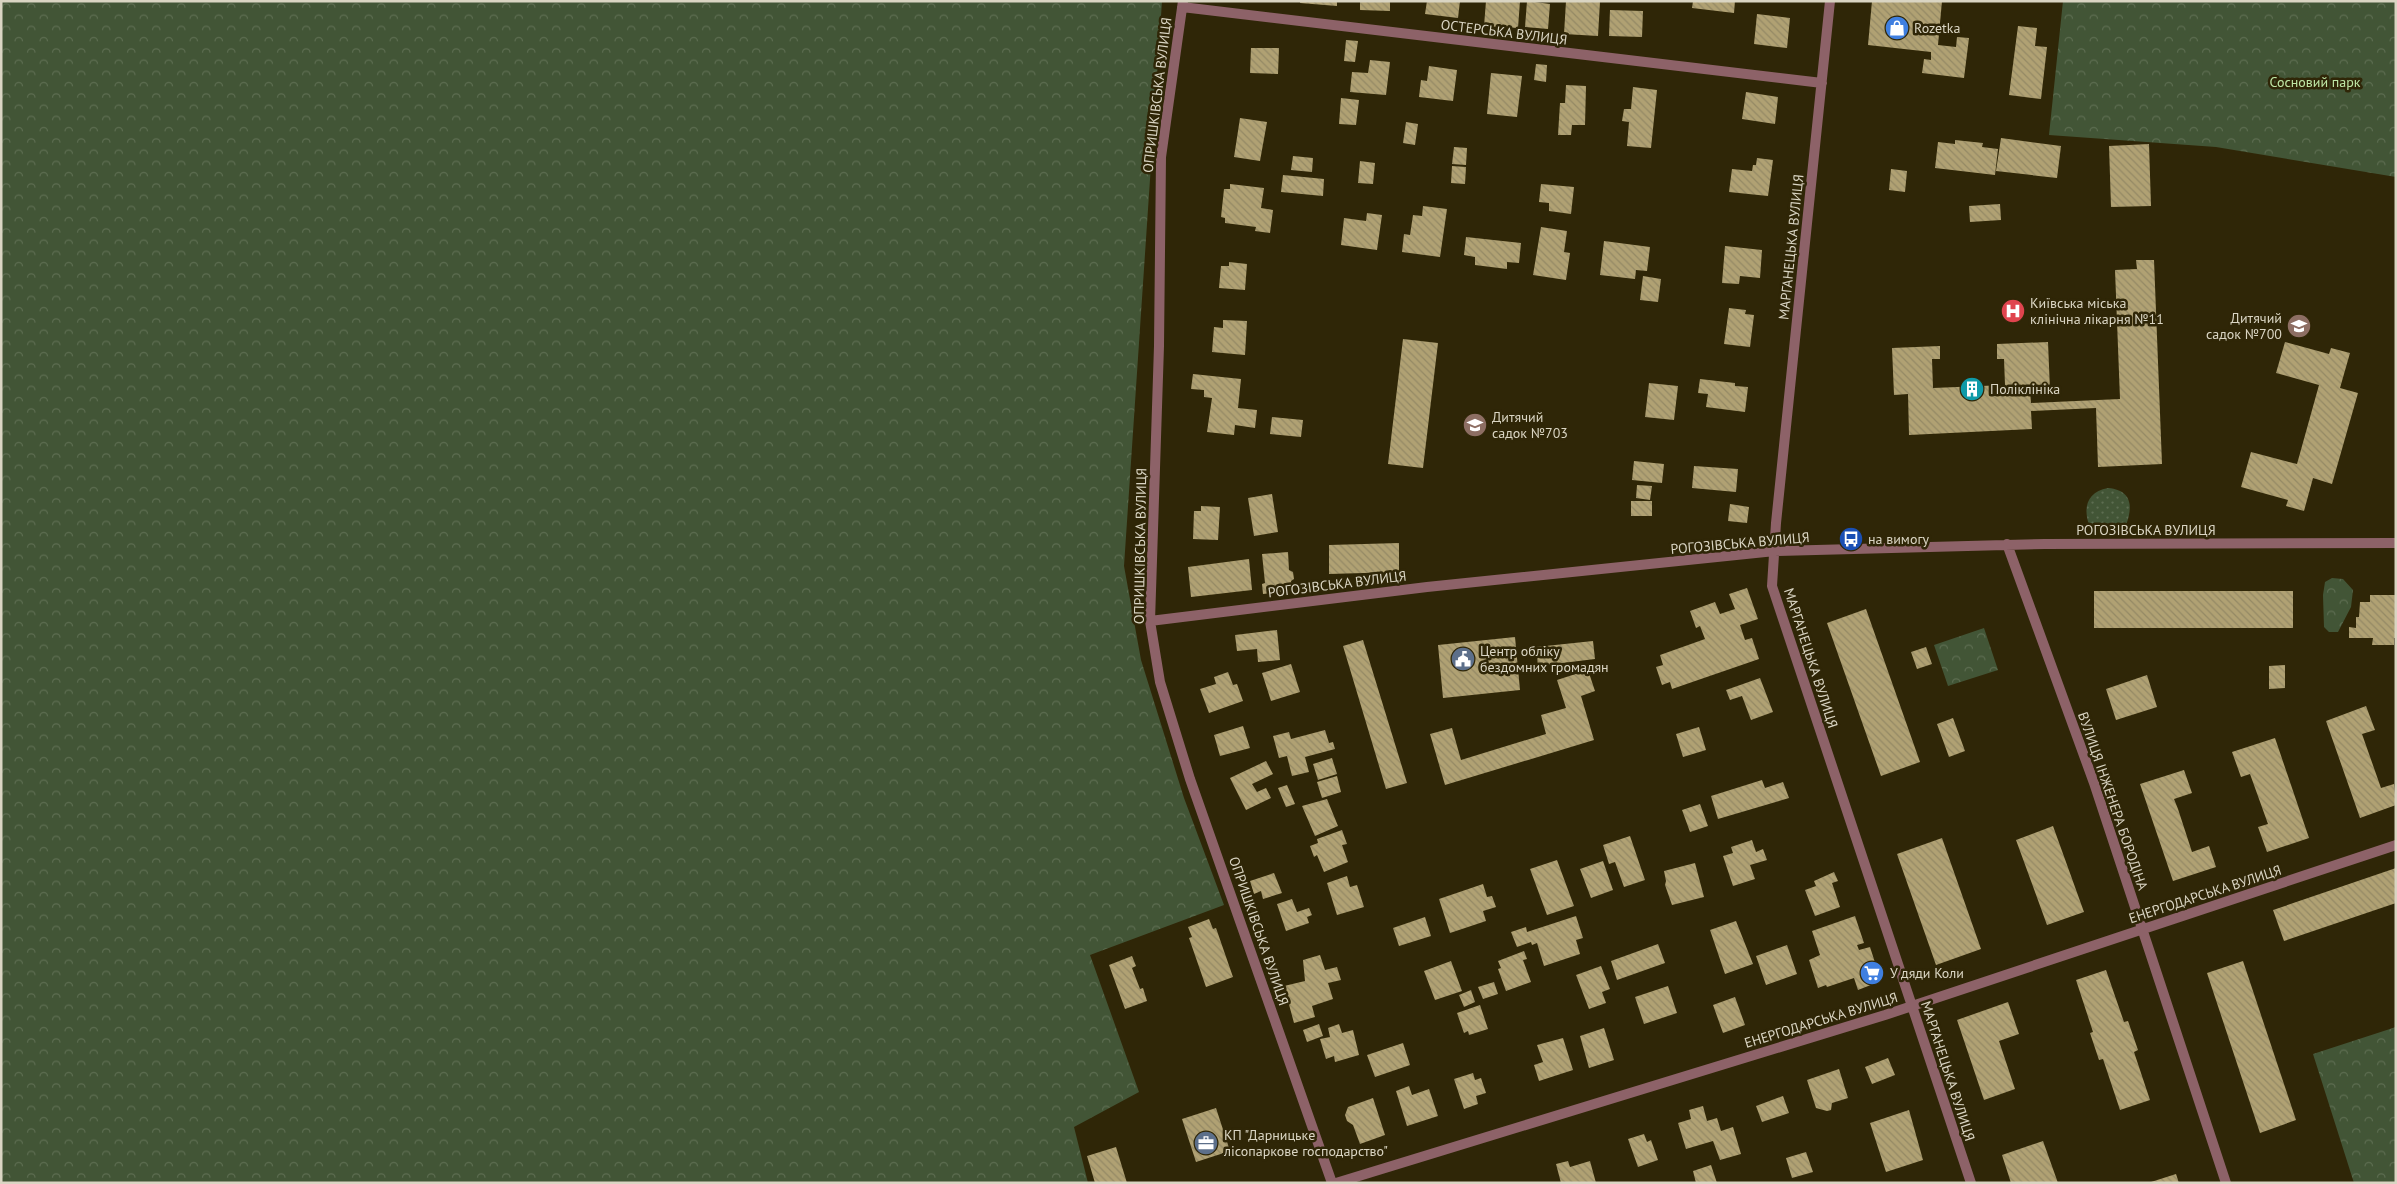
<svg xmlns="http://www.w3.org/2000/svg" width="2397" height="1184" viewBox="0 0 2397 1184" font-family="'PT Sans',sans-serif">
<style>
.grass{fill:url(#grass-dots)}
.forest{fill:url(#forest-crowns)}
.building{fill:url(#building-back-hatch)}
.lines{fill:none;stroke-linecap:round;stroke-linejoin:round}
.minor{stroke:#8d6268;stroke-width:10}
.labels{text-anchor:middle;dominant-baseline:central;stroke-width:5;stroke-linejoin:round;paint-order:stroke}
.poi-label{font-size:14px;fill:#dad5c3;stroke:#2f2607;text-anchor:start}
.street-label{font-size:14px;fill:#dad5c3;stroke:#2f2607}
.park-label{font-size:14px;fill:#bee6a6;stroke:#2f2607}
</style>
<defs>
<pattern id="grass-dots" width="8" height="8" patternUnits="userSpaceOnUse" patternTransform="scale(1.25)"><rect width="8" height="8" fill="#425536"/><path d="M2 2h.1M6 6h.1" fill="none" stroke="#5d6d51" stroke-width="1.8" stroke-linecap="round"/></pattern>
<pattern id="forest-crowns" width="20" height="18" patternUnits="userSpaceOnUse" patternTransform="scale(1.25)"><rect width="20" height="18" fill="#425536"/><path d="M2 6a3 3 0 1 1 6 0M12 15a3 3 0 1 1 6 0" fill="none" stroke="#5d6d51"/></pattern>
<pattern id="building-back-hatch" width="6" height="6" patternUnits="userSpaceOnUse" patternTransform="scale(1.25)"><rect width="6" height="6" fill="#b0a173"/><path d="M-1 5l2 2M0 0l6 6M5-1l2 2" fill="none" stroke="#948965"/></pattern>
</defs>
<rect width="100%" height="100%" fill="#2f2607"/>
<path class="grass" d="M2108,488c24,2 25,19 18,37h-37c-6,-18 -2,-33 19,-37z"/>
<path class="forest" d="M1,1h1161l-38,565 17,94 43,138 40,107 -134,50 49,137 -65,35 14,56h-1087z
M2063,1h333v176l-180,-30 -167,-12z
M2332,578l11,1 10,11 -2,17 -13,25h-9l-5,-5 -1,-32 2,-13z
M1984,628l14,42 -50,16 -14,-41z
M2396,1027v156h-42l-41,-129z"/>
<path class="building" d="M1300,1h37v5l-37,-3z
M1360,1h30v10l-30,-1z
M1427,1h33l-2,17 -33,-4z
M1486,1h34l-2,27 -34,-2z
M1527,1l23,3 -2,25 -23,-2z
M1566,1l34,1 -2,34 -34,-2z
M1693,1h42l-1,12 -42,-5z
M1872,1h70l-4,44 18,2 1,-10 12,1 -5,40 -42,-5 2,-14 7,1v-8l-63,-7z
M1610,10l33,1 -1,26 -33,-1z
M1757,14l33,4 -3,30 -33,-4z
M2018,26l19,2 -2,18 12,1 -6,52 -32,-4z
M1346,40l12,1 -3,21 -11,-1z
M1251,48h28l-1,26 -28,-1z
M1370,60l20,2 -4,33 -36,-3 2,-20 16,1z
M1536,64l11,1 -1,17 -12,-2z
M1429,66l28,4 -4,31 -34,-4 2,-17 6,1z
M1491,73l31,3 -5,41 -30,-3z
M1566,85l20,1 -1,39h-13l-1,10h-13l2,-32h5z
M1633,87l24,3 -6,58 -24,-2 2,-24 -7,-1 2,-12h7z
M1746,92l32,5 -3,27 -33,-5z
M1341,98l18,2 -3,25 -17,-1z
M1240,118l27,4 -7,39 -26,-4z
M1406,122l12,2 -3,21 -12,-2z
M2001,138l60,8 -4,32 -61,-7z
M1955,140l28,3 -1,4 16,2 -3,26 -60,-7 3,-26 17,2z
M2149,144l2,62 -40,1 -2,-61z
M1454,147l13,1 -1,17 -14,-1z
M1293,156l20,2 -1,14 -21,-2z
M1757,158l16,2 -5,36 -39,-4 3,-23 20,2 1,-6h3z
M1360,161l15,2 -2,21 -15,-1z
M1452,166l14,1 -1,17 -14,-1z
M1891,169l16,2 -2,21 -16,-2z
M1283,175l41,4 -1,17 -42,-4z
M1230,184l34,4 -3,20 12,2 -3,23 -15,-2 1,-4 -31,-4v-5l-4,-1 3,-28h6z
M1541,184l33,3 -3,27 -22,-3v-8l-10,-1z
M2000,204l1,16 -31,2 -1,-16z
M1423,206l24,3 -7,48 -38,-5 2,-18 6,1 3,-20 9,1z
M1367,213l15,2 -5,35 -36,-5 3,-27 22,3z
M1541,227l26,4 -3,21 6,1 -4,27 -33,-5z
M1466,237l55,6 -2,20 -12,-1v7l-32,-4v-8l-11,-2z
M1604,241l46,6 -3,24 -11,-1 -1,9 -35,-4z
M1725,246l37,4 -2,28 -20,-2 -1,8 -17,-1z
M2136,260h18l8,204 -64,3 -2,-59 -65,3 1,18 -123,6 -1,-41 -14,1 -2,-47 48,-2v13h-8l1,29 72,-3 -1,-26h-7v-15l51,-2 2,48 -20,1 1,12 89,-4 -5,-129 22,-1z
M1229,262l18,2 -2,26 -26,-2 2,-22h8z
M1643,276l18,3 -3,23 -18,-2z
M1729,308l17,2 -1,4 9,1 -4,32 -26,-3z
M1223,320l24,1 -2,34 -33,-3 2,-25 9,1z
M1403,339l35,4 -15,125 -35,-4z
M2285,342l44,12 2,-6 19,5 -10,35 18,5 -26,91 -19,-6 -9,33 -18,-5 2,-6 -47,-13 10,-35 46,12 22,-79 -43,-12z
M1193,374l48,5 -3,29 19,2 -2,18 -20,-3 -1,10 -27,-3 5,-34 -8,-1v-7l-13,-1z
M1700,379l35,4v3l13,1 -3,25 -39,-5 2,-13 -10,-1z
M1649,383l29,3 -4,34 -29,-3z
M1272,417l31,3 -2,17 -31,-3z
M1634,461l30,3 -2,19 -30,-3z
M1694,466l44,3 -2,23 -44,-4z
M1637,485l15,1 -2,14 -14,-2z
M1272,494l6,38 -24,4 -6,-38z
M1631,501h21v15h-21z
M1730,504l19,3 -2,16 -19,-2z
M1201,506l19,1 -2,33 -25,-1 1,-28h7z
M1399,543v29l-70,2v-29z
M1288,552l1,18 4,2 1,7 -3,2 1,10 -29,3 -1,-10 3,-1 -3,-29z
M1249,559l3,31 -61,7 -3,-30z
M1747,588l11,31 -18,6 5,15 7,-2 7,21 -87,30 -2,-7 -8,3 -6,-18 7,-2 -3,-10 45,-16 -5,-13 -4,2 -6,-17 25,-9 5,12 15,-5 -6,-15z
M2094,591h199v37h-199z
M2370,595h26v43h-2v7h-22l1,-7h-24v-11l7,1v-11h3l1,-15h10z
M1866,609l54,153 -39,14 -54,-153z
M1277,630l3,30 -22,2 -1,-13 -20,2 -2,-16z
M1515,637l5,53 -77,8 -5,-53z
M1363,640l44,143 -21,6 -43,-143z
M1593,641l2,18 -57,7 -2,-19z
M1926,647l6,17 -15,5 -6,-17z
M1291,664l9,28 -29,9 -9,-28z
M2285,665v23l-16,1v-23z
M1588,670l7,21 -14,5 13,44 -149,45 -15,-51 22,-6 9,32 85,-26 -5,-19 25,-7 -9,-28z
M1228,672l5,13 4,-1 6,17 -34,12 -9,-24 16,-5 -2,-7z
M2147,675l10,32 -41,13 -10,-31z
M1760,678l13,34 -22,8 -9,-24 -12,4 -4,-10z
M2366,706l9,24 -13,4 19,54 13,-4 2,21 -36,13 -34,-97z
M1953,718l12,33 -16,6 -12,-33z
M1243,726l7,22 -30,8 -6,-21z
M1699,727l7,23 -23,7 -7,-23z
M1325,730l4,13 4,-1 2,7 -30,8 4,15 -17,4 -5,-20 -8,2 -6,-22 16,-4 2,7z
M2275,738l34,100 -42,14 -9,-25 10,-3 -18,-50 -9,3 -9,-25z
M1332,758l5,16 -19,6 -5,-16z
M1266,761l7,13 -21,10 5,8 9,-4 5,10 -25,12 -16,-32z
M2184,770l8,23 -18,6 4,10 14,43 17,-6 7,21 -43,14 -33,-97z
M1337,776l4,16 -19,6 -5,-16z
M1762,780l3,8 18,-6 6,16 -71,21 -7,-23z
M1287,785l8,19 -9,3 -8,-19z
M1327,799l11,27 -23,10 -13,-30z
M1700,804l8,22 -18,6 -8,-22z
M2053,826l31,86 -37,13 -31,-85z
M1342,830l5,14 -5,1 6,17 -24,10 -7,-17 -3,2 -4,-11 8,-3 -1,-4z
M1630,836l15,44 -21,7 -9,-25 -6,2 -6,-19z
M1942,838l39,111 -45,16 -39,-111z
M1752,840l4,12 7,-3 4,11 -17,5 5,14 -22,7 -10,-30 10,-3 -2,-6z
M1557,860l17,46 -27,9 -17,-46z
M1603,861l10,29 -22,8 -11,-29z
M1695,863l9,34 -32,8 -7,-20 1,-4 -2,-10z
M2396,868v35l-112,38 -11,-31z
M1834,872l4,9 -6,2 8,24 -25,9 -10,-26 11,-4 -2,-5z
M1274,873l8,20 -19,6 -2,-8 -7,3 -4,-13z
M1347,876l3,11 7,-2 7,22 -27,8 -10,-32z
M1483,884l4,13 5,-1 4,11 -13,4 3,10 -36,12 -11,-34z
M1292,899l5,13 12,-4 3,7 -5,2 2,6 -23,8 -9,-27z
M1576,916l7,22 -7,2 4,14 -36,12 -7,-23 -5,2 -1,-3 -14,5 -6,-15 15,-5 1,5z
M1855,916l9,27 -7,2 2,5 11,-3 11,34 -23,9 -4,-12 -27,9 -1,-2 -8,3 -9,-28 11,-5 -8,-24z
M1425,917l6,19 -32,10 -6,-18z
M1209,919l4,10 3,-1 17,49 -27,10 -17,-49 3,-1 -4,-10z
M1736,921l17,43 -28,10 -15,-44z
M1658,944l7,19 -48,17 -6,-19z
M1787,945l10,29 -31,11 -10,-29z
M1524,951l3,8 -4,1 8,22 -25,9 -8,-22 3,-1 -3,-7z
M1320,955l5,15 12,-3 4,13 -13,3 5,16 -21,7 3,11 -21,6 -10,-37 21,-5 -2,-21z
M1132,956l4,10 -4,2 8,21 3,-1 4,13 -22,8 -16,-44z
M1451,961l11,30 -27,9 -11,-29z
M2243,961l53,159 -36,13 -53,-160z
M1601,966l9,23 -8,3 4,11 -17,6 -13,-34z
M2106,970l18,52 4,-1 10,29 -4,2 16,48 -30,10 -17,-51 -4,1 -9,-27 3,-1 -17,-52z
M1494,982l4,12 -15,5 -5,-12z
M1668,986l9,27 -33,11 -9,-27z
M1471,990l4,12 -11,5 -5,-12z
M1735,997l10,28 -22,8 -10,-28z
M2008,1002l11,32 -20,7 16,48 -31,11 -27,-80z
M1480,1005l8,24 -19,6 -1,-4 -4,2 -7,-20z
M1319,1024l4,12 -16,6 -4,-12z
M1339,1024l3,9 11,-3 6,25 -24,7 -1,-6 -8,3 -6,-20 10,-2 -2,-9z
M1604,1028l10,32 -25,8 -9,-32z
M1563,1038l10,32 -34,11 -5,-16 9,-3 -6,-17z
M1403,1043l7,22 -35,12 -8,-22z
M1888,1058l7,17 -23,9 -7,-17z
M1839,1069l9,29 -16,5 -1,7 -4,1 -11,-3 -9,-28z
M1473,1073l2,7 6,-2 5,15 -10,3 2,8 -14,5 -10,-30z
M1409,1086l3,9 17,-6 9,27 -31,10 -11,-35z
M1783,1096l6,17 -27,9 -6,-16z
M1373,1098l12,37 -25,9 -7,-19 -6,-4 -2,-6 3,-8z
M1703,1106l4,15 10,-3 4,13 12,-4 8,27 -21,6 -7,-19 -27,8 -8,-26 13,-4 -2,-9z
M1216,1108l14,43 -34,11 -14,-43z
M1909,1110l14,50 -37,12 -16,-49z
M1644,1134l3,8 4,-2 7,20 -20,7 -10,-28z
M2043,1141l15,42h-47l-9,-28z
M1116,1147l11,36h-32l-8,-27z
M1806,1152l7,20 -21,6 -6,-20z
M1568,1161l2,6 20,-6 6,22h-35l-5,-19z
M1711,1165l6,18h-21l-3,-12z
M2176,1174l3,9h-28v-1z"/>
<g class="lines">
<path class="minor" d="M1183,1l-22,156 -2,189 -9,275 10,61 30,97 142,404
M1830,1l-54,522 -4,63 199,597
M1182,7l640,76
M2007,544l87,239 132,400
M1150,621l277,-34 348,-36 270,-7 351,-1
M1336,1183l549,-168 511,-170"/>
</g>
<defs>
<g id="shop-disc" transform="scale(1.25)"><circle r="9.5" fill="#3f7fe0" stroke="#2f2607"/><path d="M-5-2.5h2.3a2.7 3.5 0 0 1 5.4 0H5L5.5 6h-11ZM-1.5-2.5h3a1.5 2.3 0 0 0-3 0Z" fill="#fff"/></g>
<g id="hospital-disc" transform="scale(1.25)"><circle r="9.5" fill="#e0444e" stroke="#2f2607"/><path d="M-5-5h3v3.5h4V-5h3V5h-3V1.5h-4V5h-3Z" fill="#fff"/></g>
<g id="school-disc" transform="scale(1.25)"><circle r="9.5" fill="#8d6e63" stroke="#2f2607"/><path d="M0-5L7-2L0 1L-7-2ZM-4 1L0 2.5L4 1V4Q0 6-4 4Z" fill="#fff"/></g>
<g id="building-disc" transform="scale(1.25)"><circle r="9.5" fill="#0f9aa8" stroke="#2f2607"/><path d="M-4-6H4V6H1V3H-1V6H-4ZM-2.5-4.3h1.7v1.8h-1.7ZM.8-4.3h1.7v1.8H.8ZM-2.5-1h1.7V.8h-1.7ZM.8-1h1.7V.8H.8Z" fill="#fff"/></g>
<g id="bus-disc" transform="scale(1.25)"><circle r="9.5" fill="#1a4fb4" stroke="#2f2607"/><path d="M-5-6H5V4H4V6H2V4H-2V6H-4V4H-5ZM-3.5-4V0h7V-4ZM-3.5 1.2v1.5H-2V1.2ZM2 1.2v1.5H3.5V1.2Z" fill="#fff"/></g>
<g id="civic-disc" transform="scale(1.25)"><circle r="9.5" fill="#5c6f8a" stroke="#2f2607"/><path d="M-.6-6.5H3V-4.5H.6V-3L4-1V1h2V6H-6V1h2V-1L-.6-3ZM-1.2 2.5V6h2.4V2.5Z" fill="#fff"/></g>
<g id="supermarket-disc" transform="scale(1.25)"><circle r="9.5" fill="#3f7fe0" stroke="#2f2607"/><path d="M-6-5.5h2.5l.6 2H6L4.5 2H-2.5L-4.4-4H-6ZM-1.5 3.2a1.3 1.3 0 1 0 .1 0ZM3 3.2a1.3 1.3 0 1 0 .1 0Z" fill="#fff"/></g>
<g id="office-disc" transform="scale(1.25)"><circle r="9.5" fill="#5c6f8a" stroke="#2f2607"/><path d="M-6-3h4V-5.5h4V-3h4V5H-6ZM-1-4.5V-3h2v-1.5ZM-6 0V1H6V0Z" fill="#fff"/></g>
</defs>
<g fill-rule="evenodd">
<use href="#shop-disc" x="1897" y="28"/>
<use href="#hospital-disc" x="2013" y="311"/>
<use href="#school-disc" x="2299" y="326"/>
<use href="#building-disc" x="1972" y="389"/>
<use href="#school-disc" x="1475" y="425"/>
<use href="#bus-disc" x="1851" y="539"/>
<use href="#civic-disc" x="1463" y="659"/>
<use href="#supermarket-disc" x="1872" y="973"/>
<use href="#office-disc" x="1206" y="1143"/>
</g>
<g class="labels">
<g class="poi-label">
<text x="1914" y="28">Rozetka</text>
<text x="2030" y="303">Київська міська<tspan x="2030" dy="16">клінічна лікарня №11</tspan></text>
<text x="2282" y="318" text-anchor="end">Дитячий<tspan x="2282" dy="16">садок №700</tspan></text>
<text x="1990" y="389">Поліклініка</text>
<text x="1492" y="417">Дитячий<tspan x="1492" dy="16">садок №703</tspan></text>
<text x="1868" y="539">на вимогу</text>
<text x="1480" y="651">Центр обліку<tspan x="1480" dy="16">бездомних громадян</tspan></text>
<text x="1890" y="973">У дяди Коли</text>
<text x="1224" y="1135">КП "Дарницьке<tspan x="1224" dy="16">лісопаркове господарство"</tspan></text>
</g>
<g class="street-label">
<text transform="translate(1504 32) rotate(7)">ОСТЕРСЬКА ВУЛИЦЯ</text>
<text transform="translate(1157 95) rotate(-83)">ОПРИШКІВСЬКА ВУЛИЦЯ</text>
<text transform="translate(1791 247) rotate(-84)">МАРГАНЕЦЬКА ВУЛИЦЯ</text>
<text x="2146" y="530">РОГОЗІВСЬКА ВУЛИЦЯ</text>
<text transform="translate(1740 543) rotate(-5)">РОГОЗІВСЬКА ВУЛИЦЯ</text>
<text transform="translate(1140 546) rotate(-89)">ОПРИШКІВСЬКА ВУЛИЦЯ</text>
<text transform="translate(1337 584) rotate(-7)">РОГОЗІВСЬКА ВУЛИЦЯ</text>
<text transform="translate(1811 658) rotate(72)">МАРГАНЕЦЬКА ВУЛИЦЯ</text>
<text transform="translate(2113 801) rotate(71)">ВУЛИЦЯ ІНЖЕНЕРА БОРОДІНА</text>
<text transform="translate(2205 894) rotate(-18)">ЕНЕРГОДАРСЬКА ВУЛИЦЯ</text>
<text transform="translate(1259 931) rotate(71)">ОПРИШКІВСЬКА ВУЛИЦЯ</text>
<text transform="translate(1821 1020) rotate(-17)">ЕНЕРГОДАРСЬКА ВУЛИЦЯ</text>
<text transform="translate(1948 1071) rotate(72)">МАРГАНЕЦЬКА ВУЛИЦЯ</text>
</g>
<g class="park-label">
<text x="2315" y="82">Сосновий парк</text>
</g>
</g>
<rect width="2397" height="1184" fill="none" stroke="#dad5c3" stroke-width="5"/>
</svg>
